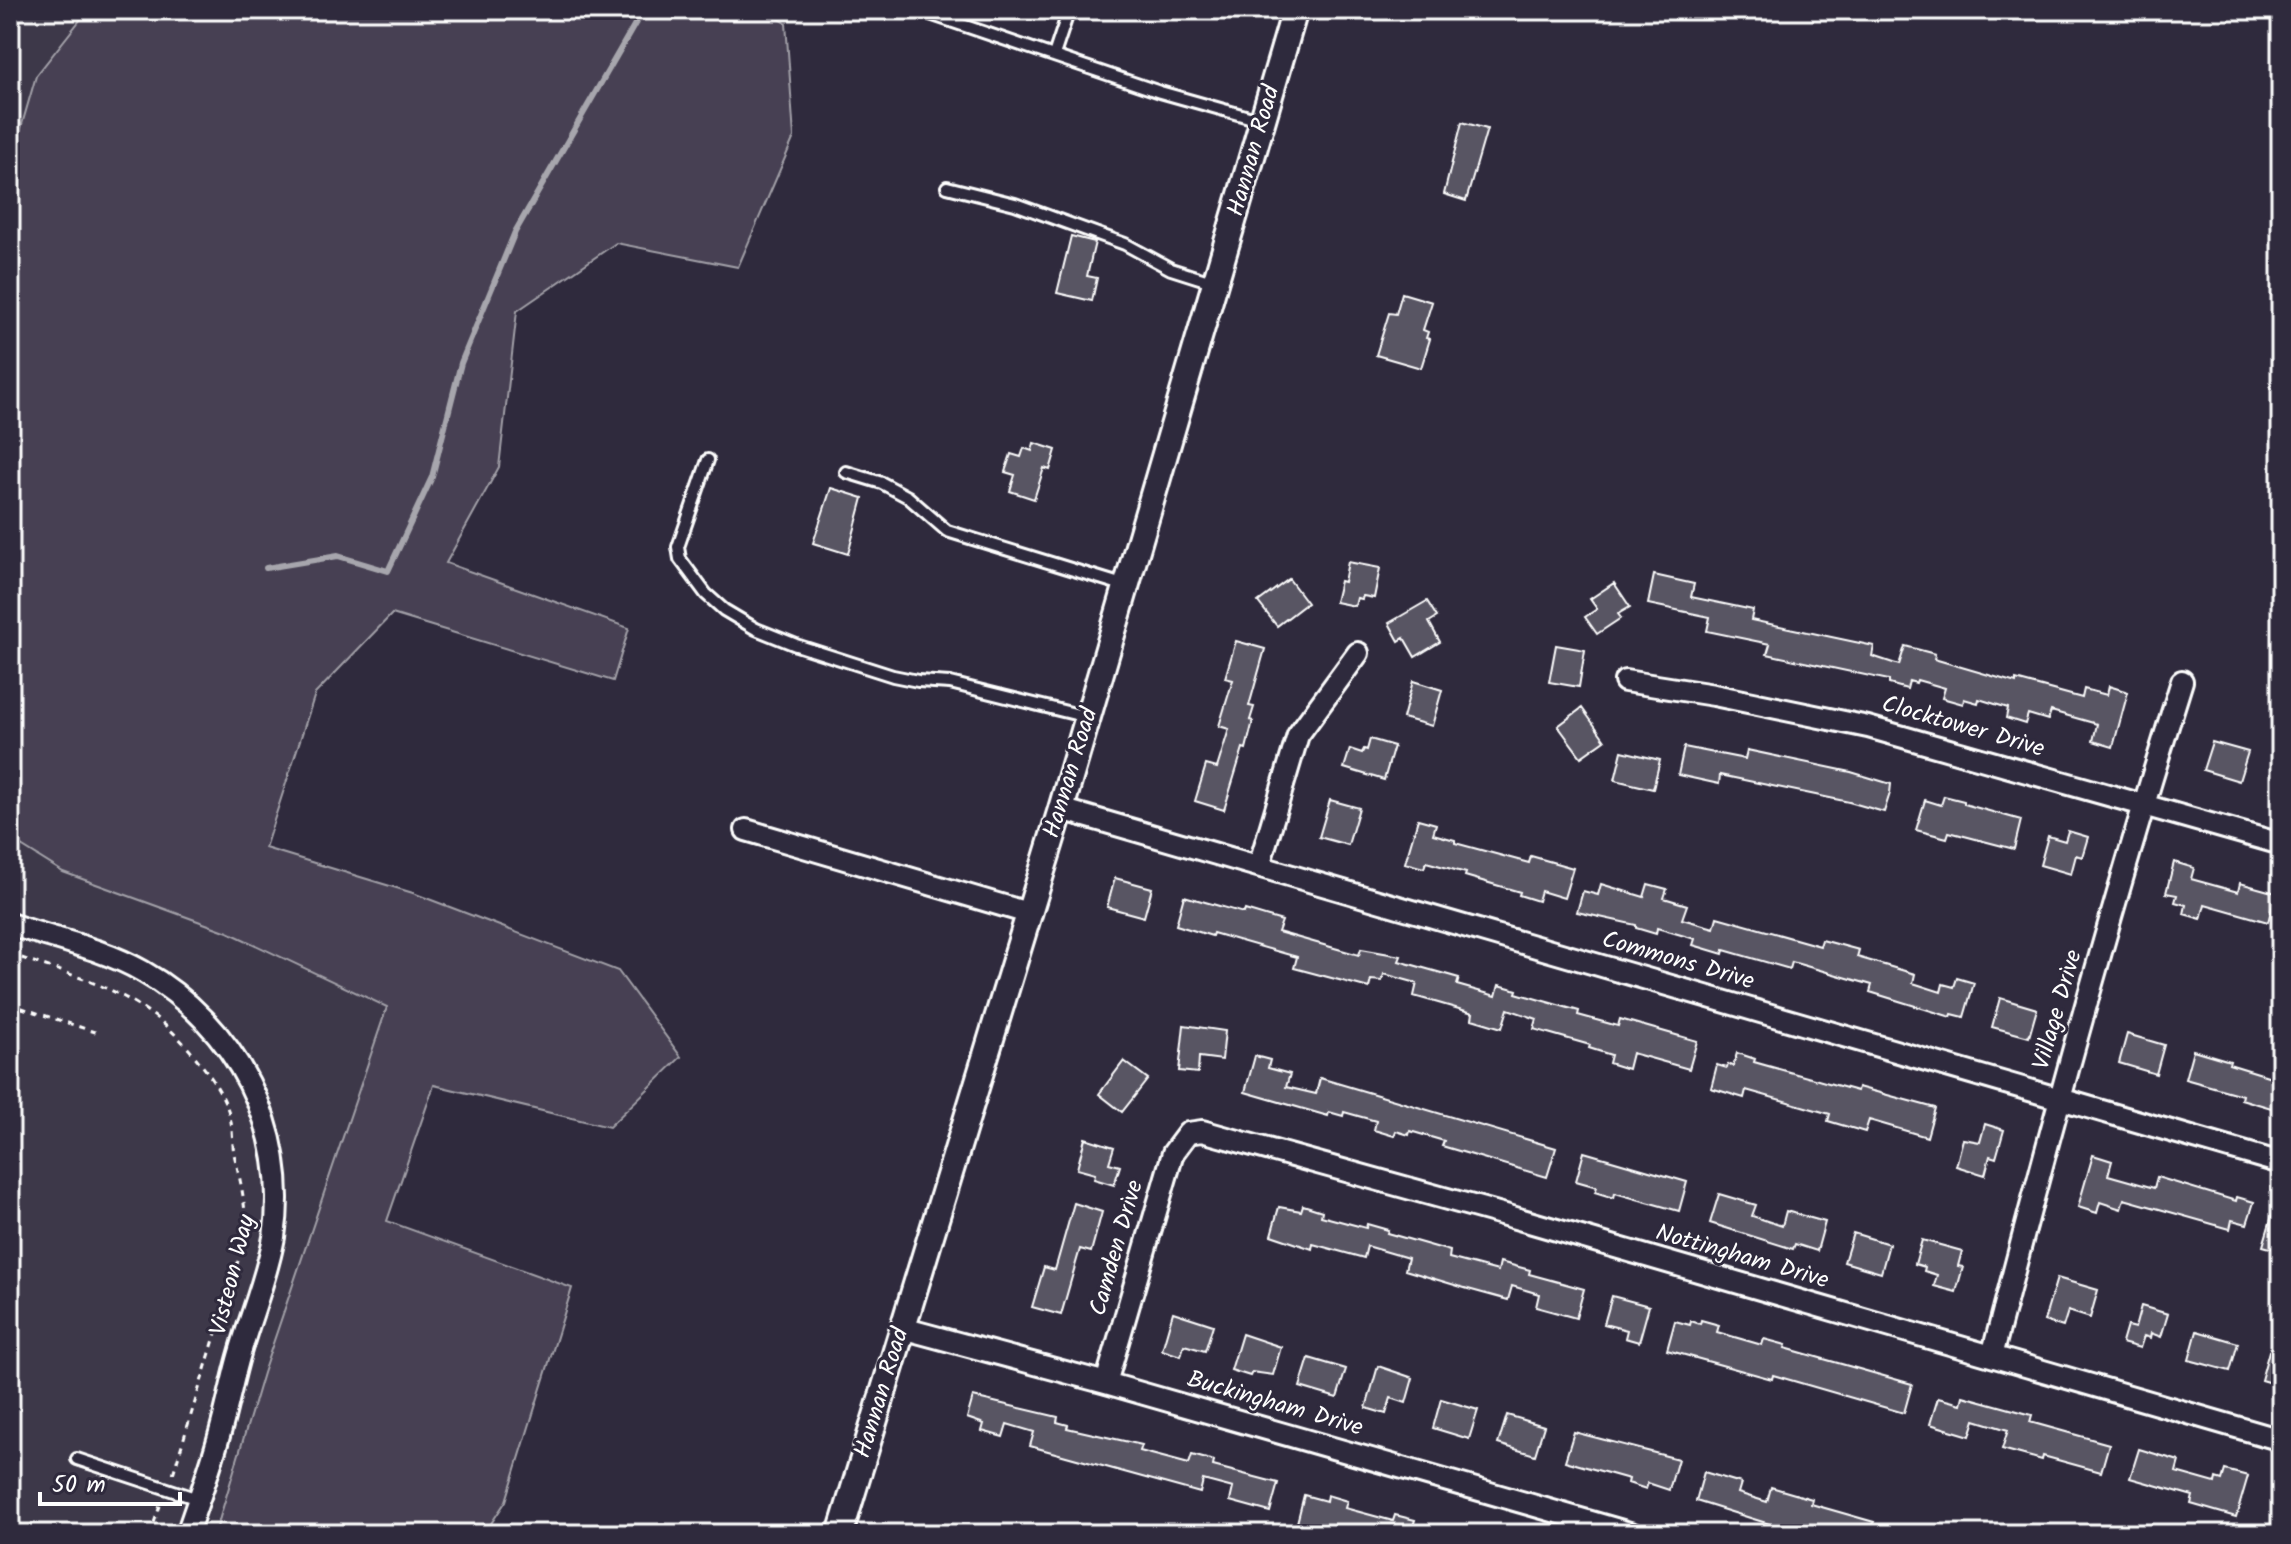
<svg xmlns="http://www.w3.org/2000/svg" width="2291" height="1544" viewBox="0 0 2291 1544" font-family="Kalam,sans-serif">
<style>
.built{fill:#3c3749}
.green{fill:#464152;stroke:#a2a0a8;stroke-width:2}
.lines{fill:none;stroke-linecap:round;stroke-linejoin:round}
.stream{stroke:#a7a6ad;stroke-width:6}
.building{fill:#595564;stroke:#fff;stroke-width:2}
.service-casing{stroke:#fff;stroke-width:16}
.minor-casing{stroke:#fff;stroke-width:26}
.tertiary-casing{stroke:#fff;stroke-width:30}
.path{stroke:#fff;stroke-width:3;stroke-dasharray:6 6;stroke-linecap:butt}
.service{stroke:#2f2a3d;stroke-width:10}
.minor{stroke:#2f2a3d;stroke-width:20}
.tertiary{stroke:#2f2a3d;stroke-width:24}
.labels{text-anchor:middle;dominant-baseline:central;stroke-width:6;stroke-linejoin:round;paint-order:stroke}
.street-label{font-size:24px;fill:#fff;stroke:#2f2a3d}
</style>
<rect width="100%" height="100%" fill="#2f2a3d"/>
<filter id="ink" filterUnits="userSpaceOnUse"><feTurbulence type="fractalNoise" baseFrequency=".0125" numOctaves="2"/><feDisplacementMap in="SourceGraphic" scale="16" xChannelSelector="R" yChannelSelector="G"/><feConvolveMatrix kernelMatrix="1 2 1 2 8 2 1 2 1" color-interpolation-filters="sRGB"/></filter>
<g filter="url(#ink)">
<path class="built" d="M10,10h469l-303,887 243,80 -180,557h-229z"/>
<path class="green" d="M88,10h677l21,13 8,114 -56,130 -122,-24 -99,68 -18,156 -53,96 183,65 -16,53 -221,-67 -77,80 -50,154 148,45 205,78 63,86 -72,70 -175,-42 -47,136 185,67 -66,213 -22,33h-269l48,-161 124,-366 -159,-75 -165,-60 -53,-33v-673l26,-90z"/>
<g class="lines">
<path class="stream" d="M266,568l72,-12 50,15 44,-94 29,-114 54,-131 128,-222"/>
</g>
<path class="building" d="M1462,122l25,7 -21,72 -22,-7z
M1071,236l24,6 -8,34 10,2 -5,23 -35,-8z
M1402,293l30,9 -9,28 5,2 -2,6 4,1 -9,29 -45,-13 13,-42 7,1z
M1034,443l22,7 -6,20 -6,-2 -10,31 -24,-8 5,-16 -10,-3 6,-18 10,3 3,-9 8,3z
M831,488l32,10 -15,56 -35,-11z
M1348,562l32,6 -6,30 -11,-2 -1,3 -5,-1 -2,8 -20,-4 5,-21 4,1z
M1654,575l40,9 -3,13 62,13 -2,10 123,26 -2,10 27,9 6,-19 30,8 -1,5 82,24v-3l66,18 2,-9 23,6 2,-9 19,6 -15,55 -20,-6 4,-17 -46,-13 -3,9 -20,-6 -3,10 -19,-6 2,-10 -29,-9 -1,4 -14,-4 -1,5 -21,-6 3,-10 -28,-8 -1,3 -7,-2 -2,8 -18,-5v-4l-122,-26 3,-10 -63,-13 3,-14 -62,-13z
M1289,579l18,24 -30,23 -19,-24z
M1614,583l16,24 -12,7 3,4 -24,16 -12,-17 12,-8 -7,-10z
M1427,601l10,16 -8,5 11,20 -25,15 -11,-19 -5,3 -10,-18z
M1236,641l29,8 -16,57 5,1 -4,13 3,1 -7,28 -3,-1 -19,62 -29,-9 11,-36 11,3 12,-39 -10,-3 14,-46 -8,-2z
M1556,645l29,5 -6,37 -30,-5z
M1413,681l29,9 -10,36 -29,-8z
M1582,708l23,32 -24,17 -23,-31z
M1370,739l24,7 -10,34 -40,-12 6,-19 12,4 2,-4 3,1z
M2212,742l36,10 -9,29 -36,-11z
M1684,747l61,12 2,-9 104,22 40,12 -1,9 -6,19 -35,-10 -129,-27 -1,9 -41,-9z
M1622,751l38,9 -7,29 -38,-9z
M1944,796l20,5v3l57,16 -7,29 -65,-17 -2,6 -31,-8 9,-30 16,5z
M1330,800l29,8 -11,37 -29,-8z
M1418,819l18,5 -3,10 22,6v3l74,20 2,-7 42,12 -9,30 -23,-7 -3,10 -19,-6 1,-3 -55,-16 1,-3 -40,-11 -2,6 -19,-5z
M2068,831l20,6 -6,20 -6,-2 -5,19 -31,-9 8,-29 17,5z
M2174,862l20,6 -3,11 47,13 2,-9 36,10 -8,29 -63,-18 -4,15 -17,-5 2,-9 -11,-3 2,-7 -11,-2z
M1115,878l37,10 -8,29 -37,-10z
M1601,884l43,13 4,-13 19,5 -3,9 23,7 -5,14 32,9 3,-11 103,29 2,-6 37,10 -2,7 58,17 -2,9 28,9 2,-8 11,3 3,-9 17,5 -10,34 -12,-3 -1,3 -81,-25 2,-7 -80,-23 -2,7 -66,-19 -1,4 -30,-9 2,-6 -38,-11 -1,6 -20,-6v-3l-59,-13 6,-21 15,4z
M1184,896l60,17 1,-3 37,11 -4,11 81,23 2,-6 40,7 -2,5 60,17 -2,7 39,11 3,-11 18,5 -1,3 63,18 -1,4 40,11 2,-7 77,22 -8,28 -57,-16 -4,16 -19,-6 2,-8 -22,-7 1,-3 -56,-16 3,-10 -29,-10 -6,19 -30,-9 1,-6 -59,-17 3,-13 -33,-9 -2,7 -11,-1 -2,8 -75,-20 3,-11 -84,-24 -1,3 -36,-11z
M2000,998l37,11 -8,28 -37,-10z
M1184,1025l41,6 -3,29 -23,-3 -1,16 -19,-2z
M2127,1034l37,11 -8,29 -37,-11z
M2193,1050l37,11 -1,3 52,16 -3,30 -37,-11 1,-4 -57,-16z
M1737,1053l18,6 -1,3 103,29 1,-4 77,21 -8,29 -58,-17 -4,12 -37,-11 2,-7 -84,-24 -2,8 -33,-10 6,-23 10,3 1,-4 5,2z
M1255,1056l15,4 -2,8 22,6 -4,13 30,7 4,-16 236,70 -9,29 -105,-31 2,-5 -34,-10 -1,4 -13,-4 -2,5 -20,-6 2,-9 -32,-9 -1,4 -14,-4 -1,4 -83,-24z
M1124,1061l24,18 -26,33 -23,-18z
M1985,1124l19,6 -8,28 -6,-2 -5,19 -29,-9 7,-27 17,3z
M1085,1138l29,9 -5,16 11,3 -6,19 -20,-6 1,-5 -18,-5z
M1584,1152l103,30 -8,29 -64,-18 -1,5 -19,-6 2,-5 -21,-6z
M2093,1155l19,6 -4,14 46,13 3,-11 79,24 1,-4 17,5 -7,22 -15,-4 -2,9 -106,-30 -3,10 -21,-7 -3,11 -19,-6z
M1719,1194l37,11 -4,11 30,10 4,-15 39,11 -8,29 -22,-7 -2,5 -83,-26z
M2277,1199h4v52l-18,-5z
M1074,1203l28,9 -11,40 -11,-3 -19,66 -29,-8 12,-40 11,3z
M1303,1205l19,6 -1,5 45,12 1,-4 21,6 -1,3 63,18 -1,7 49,13 2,-9 30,8 -1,4 55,15 -8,29 -40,-11 3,-13 -27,-8 -4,14 -40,-11 -63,-19 3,-12 -41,-12 -3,12 -51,-14 -1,5 -41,-14 8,-28 22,4z
M1853,1233l36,11 -8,29 -37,-11z
M1922,1240l40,11 -4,15 5,1 -7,25 -22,-6 3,-11 -13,-4 1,-4 -10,-3z
M2057,1278l41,12 -8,28 -22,-7 -5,16 -19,-6z
M1612,1296l37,10 -10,36 -14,-4 2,-8 -23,-6z
M2141,1306l27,8 -7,23 -10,-4 -1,5 -6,-2 -4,12 -18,-5 5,-17 8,2z
M1173,1312l40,13 -8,26 -21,-6 -3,11 -19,-6z
M1701,1320l18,5 -2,7 45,13 2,-6 22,6 -1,3 127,36 -8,29 -131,-38 -1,4 -105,-29 8,-29 15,4 1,-4 9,3z
M2197,1331l41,12 -8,28 -41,-11z
M1242,1334l39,13 -8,28 -21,-3 -2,4 -19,-6z
M2269,1351l12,4v31l-20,-6z
M1309,1358l37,11 -9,29 -37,-11z
M1378,1366l35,12 -7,25 -15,-5 -5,16 -20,-6z
M1963,1396l69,19 -2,7 79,22 -8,28 -58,-16 -1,4 -40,-11 6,-19 -33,-10 -5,16 -40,-12 8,-26 23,6z
M973,1397l85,20 -1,5 11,3 -1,3 75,17 -2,6 49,13 3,-9 22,6 -1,5 65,17 -8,29 -40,-11 3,-13 -30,-8 -3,13 -170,-47 4,-14 -27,-8 -4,13 -21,-6 2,-7 -17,-6z
M1441,1399l37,11 -9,29 -36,-11z
M1507,1415l37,11 -9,29 -37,-11z
M1574,1432l104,27 -9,31 -21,-7 -2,6 -18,-6 1,-4 -64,-18z
M2139,1449l40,12 -3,11 39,11 1,-5 6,2 3,-10 23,6 -12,41 -45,-13 2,-8 -63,-18z
M1704,1472l37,11 -3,10 29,9 4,-15 41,12 -1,5 63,18 -4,12h-36l-39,-11 -1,4 -13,-4 -2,4 -83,-26z
M1304,1495l22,6 1,-6 20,6 -2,7 48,13 2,-6 20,5 -2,6 12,3 -1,5h-94l-11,-3 1,-2 -23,-6z"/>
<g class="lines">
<g class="service-casing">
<path id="service" d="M918,10l242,82 103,29
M1054,55l15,-45
M947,187l68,17 110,40 46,25 44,14
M708,460l-30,87 2,12 26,35 18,16 32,19 40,16 97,31 25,5 32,2 137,34
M846,472l36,11 26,14 39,34 179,55
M77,1459l121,40"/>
</g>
<g class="minor-casing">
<path id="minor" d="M1625,681l89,14 154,32 413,117
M1061,809l1220,354
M746,830l282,83
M1259,866l39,-131 60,-82
M10,924c43,15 92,24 132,47 93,53 149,158 132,266 -7,40 -23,77 -34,116 -8,27 -13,56 -21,83 -9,33 -21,65 -32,98
M902,1328l204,55 527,151
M1992,1356c58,-226 120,-453 190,-675
M1106,1383l67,-230 15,-20 14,-2 303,84 776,225
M2280,1534l1,-2"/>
</g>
<g class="tertiary-casing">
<path id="tertiary" d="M840,1534l221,-725 234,-799"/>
</g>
<path class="path" d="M10,954c81,28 136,38 191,110 12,15 25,35 29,53 3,12 2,25 4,37 7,29 13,53 11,84l-72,236
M10,1004l91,30
M150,1534l11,-31"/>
<use href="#service" class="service"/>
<use href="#minor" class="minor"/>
<use href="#tertiary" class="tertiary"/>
</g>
</g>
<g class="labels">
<g class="street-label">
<text transform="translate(1254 151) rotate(-74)">Hannan Road</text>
<text transform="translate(1963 727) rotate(16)">Clocktower Drive</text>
<text transform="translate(1071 773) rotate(-73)">Hannan Road</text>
<text transform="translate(1678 961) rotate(16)">Commons Drive</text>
<text transform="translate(2058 1010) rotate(-74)">Village Drive</text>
<text transform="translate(1117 1248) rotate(-74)">Camden Drive</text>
<text transform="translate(1742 1257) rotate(16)">Nottingham Drive</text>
<text transform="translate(233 1275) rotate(-76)">Visteon Way</text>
<text transform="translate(882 1393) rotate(-73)">Hannan Road</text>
<text transform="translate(1275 1404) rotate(16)">Buckingham Drive</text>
</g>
</g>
<rect width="2291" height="1544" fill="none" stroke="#2f2a3d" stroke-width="40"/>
<rect x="20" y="20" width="2251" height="1504" fill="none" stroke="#fff" stroke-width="3" filter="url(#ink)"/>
<path d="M40 1492v12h140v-12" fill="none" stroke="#ffffff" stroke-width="4"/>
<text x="52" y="1492" font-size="24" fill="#ffffff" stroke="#2f2a3d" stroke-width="6" paint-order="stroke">50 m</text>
</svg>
